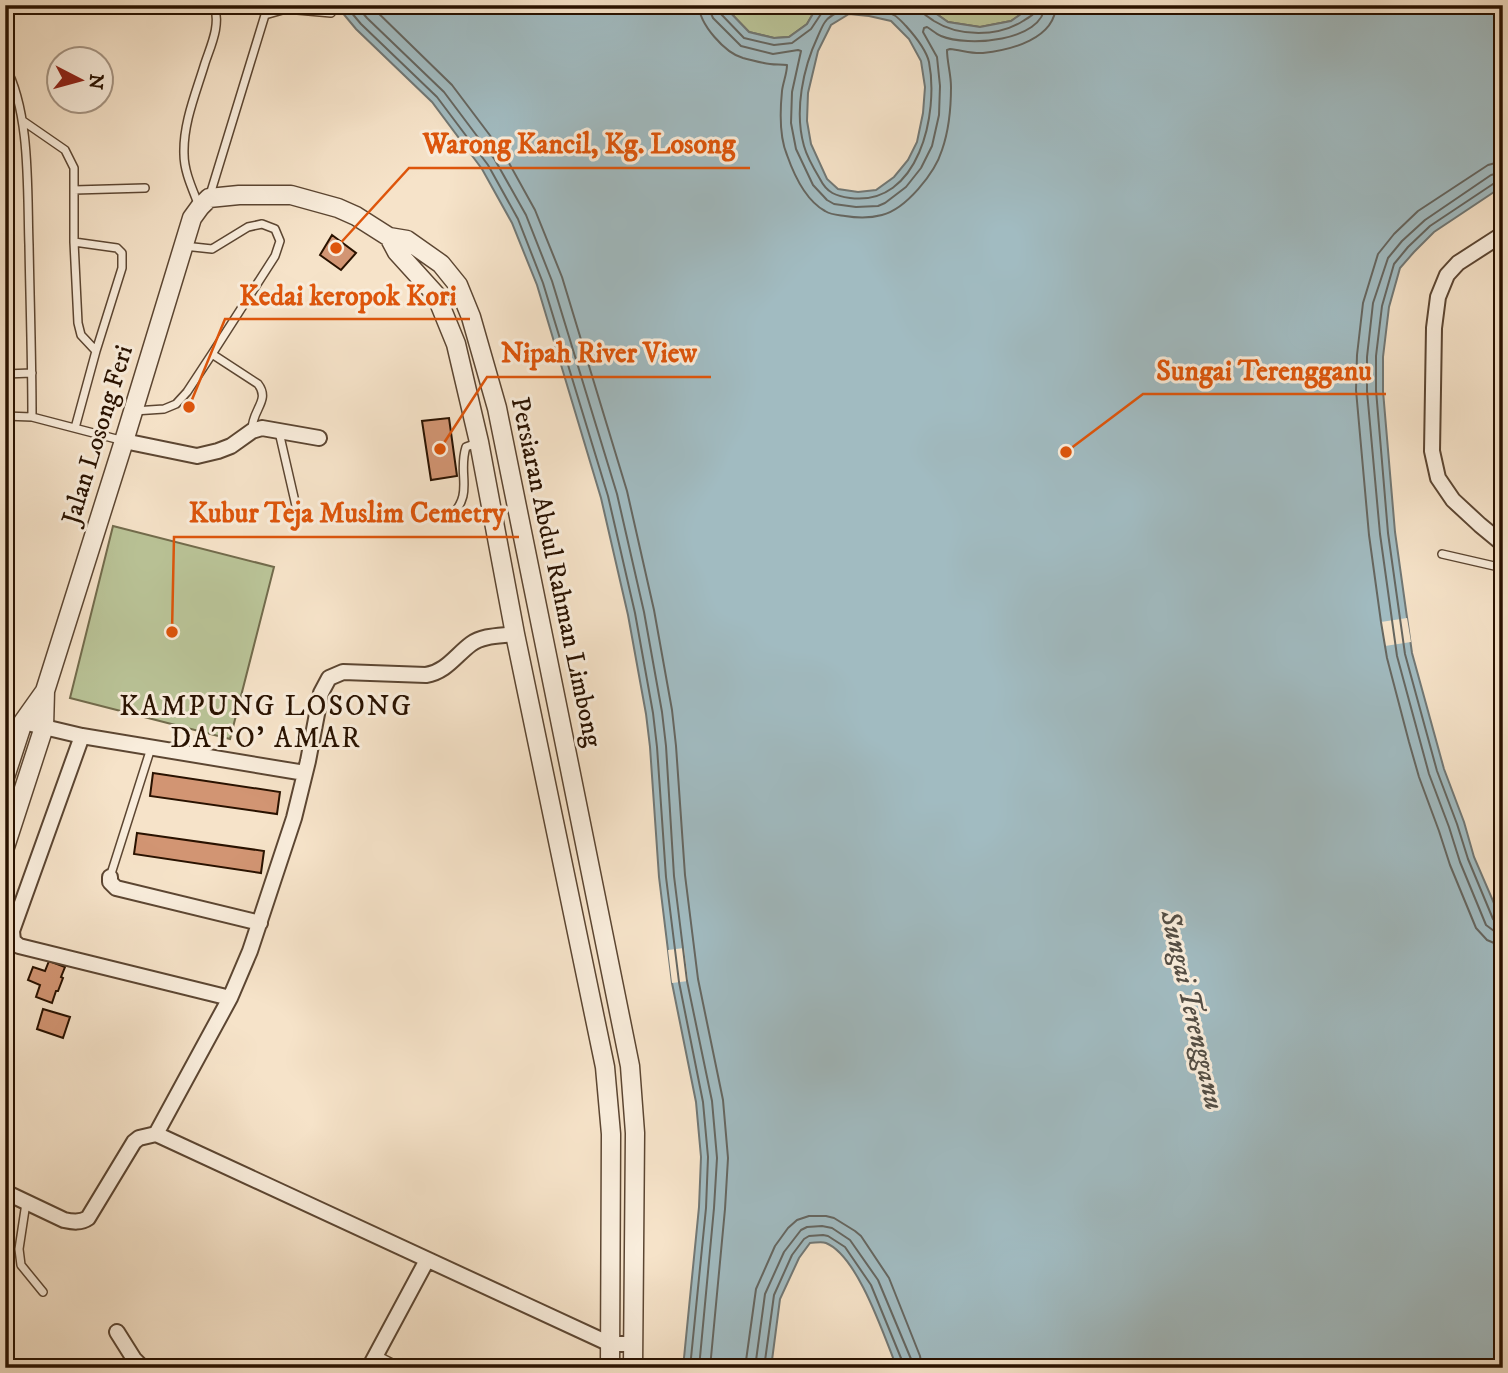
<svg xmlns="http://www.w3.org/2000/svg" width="1508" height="1373" viewBox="0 0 1508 1373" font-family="'IM FELL DW Pica',serif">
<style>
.green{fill:#bac498;stroke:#726b4c;stroke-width:2}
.water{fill:#a1bbc1;stroke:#717774;stroke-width:2;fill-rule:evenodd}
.pier{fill:#f6e3c9}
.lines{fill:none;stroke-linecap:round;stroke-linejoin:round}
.shore{stroke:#656660;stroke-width:2}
.building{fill:#d29573;stroke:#291200;stroke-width:2}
.service-casing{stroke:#5c4632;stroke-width:10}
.minor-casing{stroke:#5c4632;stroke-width:18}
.tertiary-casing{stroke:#5c4632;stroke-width:21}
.service{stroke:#f9eddc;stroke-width:7}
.minor{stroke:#f9eddc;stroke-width:14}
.tertiary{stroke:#f9eddc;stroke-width:18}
.labels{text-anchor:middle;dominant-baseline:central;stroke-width:6;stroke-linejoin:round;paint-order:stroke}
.street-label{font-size:26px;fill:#291200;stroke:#f9eddc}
.neighbourhood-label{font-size:28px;letter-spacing:2px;fill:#291200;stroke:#f9eddc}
.water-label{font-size:28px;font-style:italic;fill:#534d44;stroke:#f9eddc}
.leader{fill:none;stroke:#de550b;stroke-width:2.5}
.callout-dot{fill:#de550b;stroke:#f9eddc;stroke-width:2.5}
.callout-label{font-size:28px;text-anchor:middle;font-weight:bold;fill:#de550b;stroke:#f9eddc;stroke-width:6;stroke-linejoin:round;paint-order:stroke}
</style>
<rect width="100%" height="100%" fill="#f6e3c9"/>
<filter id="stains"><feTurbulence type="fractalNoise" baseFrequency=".00286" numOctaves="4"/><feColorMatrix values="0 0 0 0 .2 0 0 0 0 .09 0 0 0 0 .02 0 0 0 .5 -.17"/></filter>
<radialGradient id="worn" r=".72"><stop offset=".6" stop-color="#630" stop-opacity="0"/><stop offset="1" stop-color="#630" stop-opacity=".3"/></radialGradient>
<path class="green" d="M723,5h95l-11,19 -18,13 -15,1 -25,-6z
M924,5h107l-2,4 -18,12 -31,6 -32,-5z
M113,526l161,41 -44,172 -160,-41z"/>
<path class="water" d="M336,5h387l26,27 25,6 15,-1 18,-13 11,-19h106l24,17 32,5 31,-6 17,-12 3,-4h472v181l-69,46 -20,20 -14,16 -11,39 -6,50v34l12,141 17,121 32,116 20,53 10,35 29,67v444h-606c-13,-32 -39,-112 -71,-125 -5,-2 -11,0 -16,0l-11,15 -19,41 -9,69h-88l16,-161 2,-50 -5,-55 -24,-119 -13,-106 -9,-130 -4,-33 -18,-99 -27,-117 -64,-213 -25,-62 -30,-54 -50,-67 -76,-73zM849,14l20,2 22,5 18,18 12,22 4,26 -2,26 -6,29 -9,18 -14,17 -18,13 -18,2 -20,-3 -11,-10 -16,-35 -4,-23 1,-28 10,-42 13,-26z"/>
<path class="pier" d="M1407,618l4,24 -26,4 -4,-24z
M684,948l4,33 -16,2 -4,-33z"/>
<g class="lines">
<path class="shore" d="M345,5l16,19 76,73 51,68 30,54 25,64 65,213 27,117 18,100 4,34 9,130 13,105 24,120 5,55 -2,51 -16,160
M356,5l11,13 77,74 51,68 31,55 26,66 65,213 27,118 18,100 4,34 8,130 13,105 25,120 5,57 -3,50 -15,160
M370,5l82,80 52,69 31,56 27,67 65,214 27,119 18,100 4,36 9,129 13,104 25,121 5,58 -3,51 -15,159
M699,5c0,19 26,48 44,53 9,2 18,5 27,6 6,1 11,0 17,1 0,9 -4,17 -5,26 -2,20 -3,45 5,64 7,20 18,45 38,56 6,4 13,4 20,5 12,2 26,2 37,-1 24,-6 53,-42 60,-65 7,-20 9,-43 9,-63 0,-13 -4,-25 -4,-37l3,-1c11,1 22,5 33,4 28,-3 72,-14 73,-48
M709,5l1,6 3,7 28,28 32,8 25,-4 3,1 -9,41 -1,31 5,26 17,36 14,15 7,4 22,3 22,-1 7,-3 21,-16 15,-19 11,-22 7,-31 1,-29 -3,-29 -14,-25 1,-4 3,-1c5,3 9,7 14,9 26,11 102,6 104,-31
M718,5l2,8 24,25 30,7 18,-2 19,-14 12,-18 1,-6
M920,5c1,9 7,11 14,16 25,16 64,16 89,0 8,-5 13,-7 14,-16
M847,8c13,-1 36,1 47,7 5,3 9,8 12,11 9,10 20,23 23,36 10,51 -10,145 -79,136 -14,-2 -23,-5 -30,-19 -6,-10 -13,-22 -16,-33 -10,-35 -1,-78 14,-110 2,-4 4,-10 7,-14 4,-7 15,-11 22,-14z
M1503,161l-15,4 -70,46 -24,23 -16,20 -15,49 -6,52 -1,35 13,145 12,87 6,36 22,84 10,35 20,54 11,34 26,63 11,12 7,3h9
M1503,172l-12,3 -66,45 -23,21 -14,17 -15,45 -6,54v34l13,143 17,122 32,118 20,53 11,35 26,63 8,6 9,2
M1503,181l-7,1 -66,44 -22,21 -14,17 -12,42 -6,50v34l12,143 17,121 32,117 20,53 11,35 25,60 4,4 6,1
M745,1368l11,-79 19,-43 13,-18 9,-8 12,-4h17l8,2 21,13 6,5 28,42 31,78 2,12
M755,1368l10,-74 19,-42 17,-22 6,-3 15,-1 10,2 18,12 28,40 33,79 1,9
M764,1368l10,-73 18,-40 12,-16 5,-3 14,-1 5,1 17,11 26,38 32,78v5"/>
</g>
<path class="building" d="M332,235l24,18 -15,17 -21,-15z
M449,418l8,58 -26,4 -9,-59z
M153,773l127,19 -3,22 -127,-18z
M137,833l127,18 -3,22 -127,-19z
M49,961l16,6 -4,10 2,1 -5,13h-2l-4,12 -16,-6 4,-12 -12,-5 5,-13 12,4z
M43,1009l27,8 -7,21 -26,-9z"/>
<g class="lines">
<g class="service-casing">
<path id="service" d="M5,66c26,47 22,126 24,179 1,57 3,115 3,172
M23,121l42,29 9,18v74l4,81 3,12 15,16 -21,77
M74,190l71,-2
M209,198l56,-183 21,-6 45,4
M199,206c-6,-16 -15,-34 -15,-52 -1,-31 12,-61 21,-91 6,-18 16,-38 9,-58
M74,242l43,6 5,5v15l-26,83
M212,354l46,30c13,17 -7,26 -6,47
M5,374l27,-1
M134,411l30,-2 12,-5 11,-12 25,-38 63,-98 5,-15 -5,-12 -13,-5 -14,3 -36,22 -28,-3
M5,416l27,1 92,24
M279,432l17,74
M450,517c25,-24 7,-42 16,-70l11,-4
M1442,554l61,14
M110,877l41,-129
M26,1203l-7,46 2,16 22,27
M376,1355l26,13"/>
</g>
<g class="minor-casing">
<path id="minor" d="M1503,234l-45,29 -11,12 -9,22 -4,31 -2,123 6,27 15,22 27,25 23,19
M124,441l73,15 21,-5 13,-5 21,-15 10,-3 57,10
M23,722l59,14 223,37
M82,736l-70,195 1,10 6,5 211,52
M110,877v5l6,6 144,35
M156,1134l74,-136 20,-47 44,-133 14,-57 13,-68 8,-15 14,-6 83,3c20,-3 30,-20 45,-31 12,-9 30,-8 44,-10
M5,1192l59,28c9,2 17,3 24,-2l46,-76 5,-4 17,-4 454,210h24
M117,1332l17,27 9,9
M369,1368l58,-108"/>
</g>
<g class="tertiary-casing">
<path id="tertiary" d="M389,237l8,15 39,43 20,49 23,98 36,192 90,433 6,67 -1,234
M5,777l18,-55 22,-31
M5,847l39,-120 1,-36 79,-250 68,-223 8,-11 9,-9 30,-3h52l47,13 18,8 33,21 18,3 34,24 17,21 13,32 26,91 133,658 5,67 -2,235"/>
</g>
<use href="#service" class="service"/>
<use href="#minor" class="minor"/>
<use href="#tertiary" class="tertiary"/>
</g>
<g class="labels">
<g class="street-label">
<text transform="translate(98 435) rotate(-73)">Jalan Losong Feri</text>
<text transform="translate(556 572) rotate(78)">Persiaran Abdul Rahman Limbong</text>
</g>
<g class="neighbourhood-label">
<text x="266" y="706">KAMPUNG LOSONG<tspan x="266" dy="32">DATO' AMAR</tspan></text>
</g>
<g class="water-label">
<text transform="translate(1192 1010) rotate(77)">Sungai Terengganu</text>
</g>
</g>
<path class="leader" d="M336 248L409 168H750M189 407L225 319H470M440 449L487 377H711M1066 452L1143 394H1386M172 632L174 537H519"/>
<g class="callout-dot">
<circle cx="336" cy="248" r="7"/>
<circle cx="189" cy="407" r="7"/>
<circle cx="440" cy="449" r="7"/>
<circle cx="1066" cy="452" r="7"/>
<circle cx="172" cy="632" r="7"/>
</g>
<g class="callout-label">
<text x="579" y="153">Warong Kancil, Kg. Losong</text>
<text x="348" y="305">Kedai keropok Kori</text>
<text x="599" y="362">Nipah River View</text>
<text x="1264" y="380">Sungai Terengganu</text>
<text x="347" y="522">Kubur Teja Muslim Cemetry</text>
</g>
<rect width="1508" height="1373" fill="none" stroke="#f6e3c9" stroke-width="28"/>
<rect x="7" y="7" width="1494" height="1359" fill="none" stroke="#291200" stroke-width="3.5"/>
<rect x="14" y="14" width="1480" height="1345" fill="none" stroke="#291200" stroke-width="2"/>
<g transform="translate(80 80) rotate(96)"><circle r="33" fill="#f9eddc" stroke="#a69584" stroke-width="2"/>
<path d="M0-5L12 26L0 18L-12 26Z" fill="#8f2418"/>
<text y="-10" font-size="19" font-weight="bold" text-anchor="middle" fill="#291200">N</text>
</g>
<rect width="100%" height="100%" filter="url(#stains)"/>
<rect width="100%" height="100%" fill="url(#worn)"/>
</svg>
